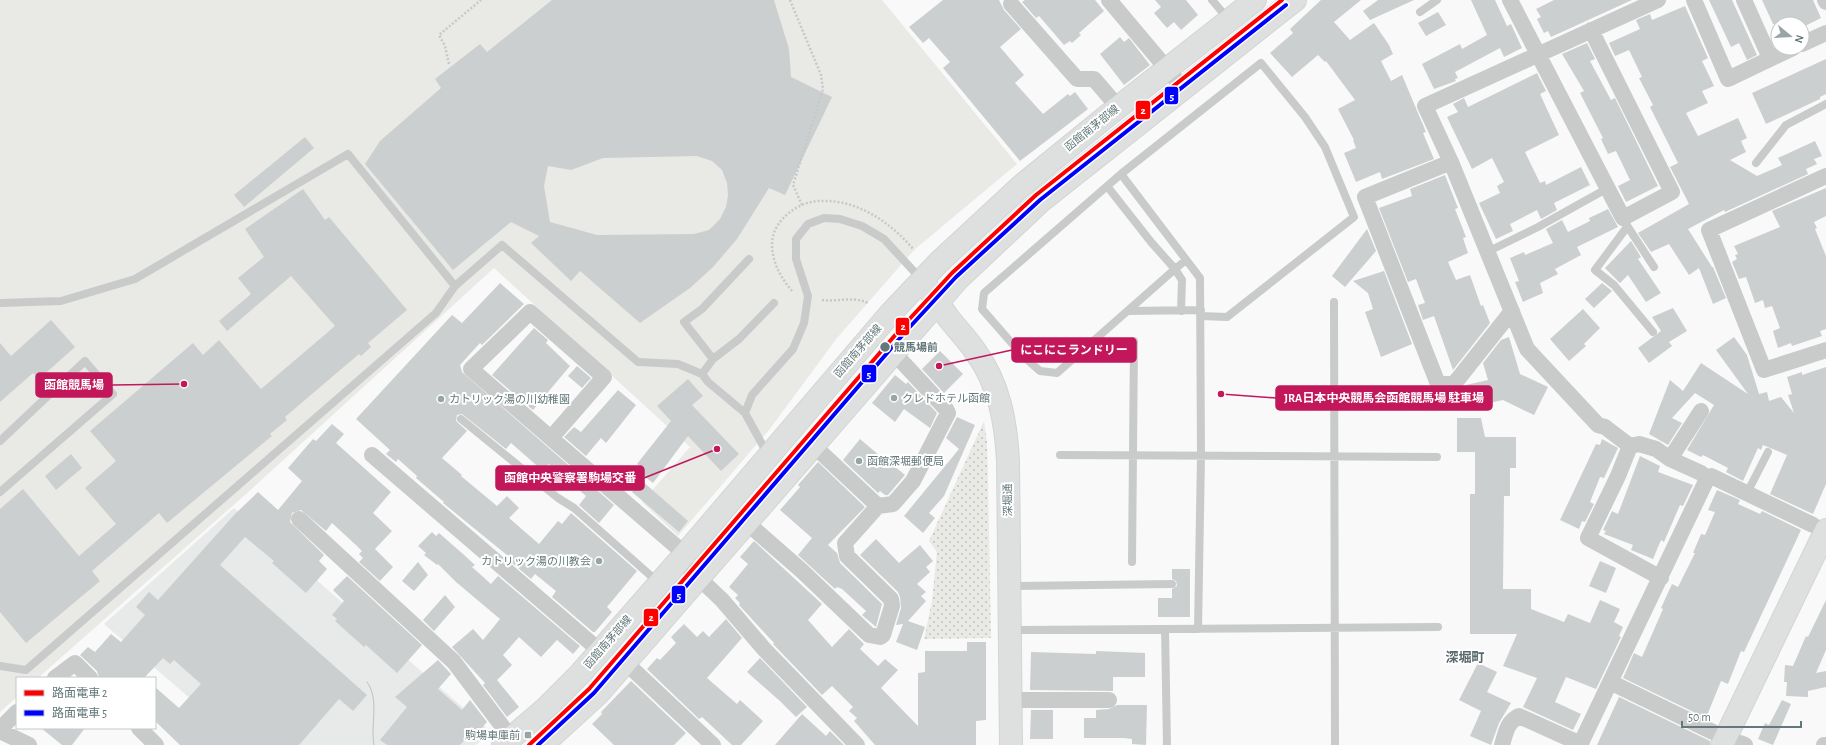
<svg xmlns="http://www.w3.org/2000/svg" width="1826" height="745" viewBox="0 0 1826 745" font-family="'Alegreya Sans','Noto Sans JP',sans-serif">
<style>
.built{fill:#e8e9e9}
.green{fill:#e9eae6}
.park{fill:url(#park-dots)}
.building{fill:#cccfcf;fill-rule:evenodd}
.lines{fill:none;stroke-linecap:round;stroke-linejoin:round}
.secondary-casing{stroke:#d2d4d5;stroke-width:24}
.primary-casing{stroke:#d3d5d5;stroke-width:24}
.path{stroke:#c6c9c9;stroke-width:2.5;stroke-dasharray:2 2;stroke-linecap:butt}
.lane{stroke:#c9caca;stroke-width:8}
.street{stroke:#c9caca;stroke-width:16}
.secondary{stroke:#dedfdf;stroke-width:22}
.primary{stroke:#dedfdf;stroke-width:22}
.tram{stroke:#bec1c1;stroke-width:1}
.tram-1-casing{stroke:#fff;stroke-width:7}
.tram-2-casing{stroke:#fff;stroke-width:7}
.tram-1{stroke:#f00;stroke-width:4}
.tram-2{stroke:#00f;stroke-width:4}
.stop-dot{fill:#63787a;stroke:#fff;stroke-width:1.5}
.poi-dot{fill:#98a5a6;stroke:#fff;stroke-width:1.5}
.labels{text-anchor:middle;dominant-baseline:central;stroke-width:4;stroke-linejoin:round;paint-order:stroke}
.street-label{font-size:11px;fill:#63787a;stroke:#fff}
.stop-label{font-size:11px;font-weight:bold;fill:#63787a;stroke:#fff;text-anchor:start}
.poi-label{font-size:11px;fill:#63787a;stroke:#fff;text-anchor:start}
.quarter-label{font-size:13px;font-weight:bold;fill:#596a6c;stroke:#fff}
.leader{fill:none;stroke:#c2185b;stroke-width:1.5}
.callout-dot{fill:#c2185b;stroke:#fff;stroke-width:1.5}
.callout{fill:#c2185b;stroke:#c2185b;stroke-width:1.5}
.callout-label{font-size:12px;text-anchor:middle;font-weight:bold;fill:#fff}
.line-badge{stroke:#fff;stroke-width:1.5}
.badge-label{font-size:11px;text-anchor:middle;font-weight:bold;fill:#fff}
</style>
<defs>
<pattern id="park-dots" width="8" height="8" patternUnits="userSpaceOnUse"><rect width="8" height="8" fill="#e9eae6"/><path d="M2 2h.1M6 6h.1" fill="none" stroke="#c0c2bf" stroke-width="1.8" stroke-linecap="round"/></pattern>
</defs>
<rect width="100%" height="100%" fill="#f9f9f9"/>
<path class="built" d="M234,508l257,224 -15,13h-232l-140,-121z"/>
<path class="green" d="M0,0h882l135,164 -103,86 -77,88 -68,92 -91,106 -36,-34 48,-55 -196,-179 -248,226 -208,184h-21v19l-17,15z"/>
<path class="park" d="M984,421l3,21 1,37 3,159 -67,1 8,-38 5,-49 -8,-11z"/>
<path class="building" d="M552,0h222l15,49 2,28 41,20 -47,98 -16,-7 -32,51 -24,28 -23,21 -50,35 -60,-52 -9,10 -40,-38 8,-7 -28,-14 -58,48 -88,-106 15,-23 61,-53 -6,-9 45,-35 7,8zM697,156l15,5 10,9 5,13 1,12 -2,12 -6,12 -11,11 -15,4 -97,1 -47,-13 -6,-36 4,-20 23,4 32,-12z
M943,0h56l5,10 17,19 -21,18 24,28 -9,8 28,31 25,-20 2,2 5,-4 13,17 -68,52 -77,-93 7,-6 -21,-24 -6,5 -14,-16z
M1025,0h70l9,11 -25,22 2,2 -9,8 -2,-2 -6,4 -25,-29 -3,2 -14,-16z
M1155,0h31l12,15 -17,15 -7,-8 -7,6 -13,-15 7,-6z
M1321,0h40l-27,22 16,18 24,-17 15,22 4,9 -12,7 10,20 11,-6 24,57 -3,1 11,26 -52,20 -2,-7 -24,10 -12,-29 12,-5 -3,-8h1l-16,-31 17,-9 -29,-39 -1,1 -7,-7 -26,22 -22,-24 23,-20 -3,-4z
M1378,0h36l-44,20 -7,-9z
M1471,0h24l12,26 4,-2 11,24 -18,9 -4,-9 -45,24 3,6 -3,1 1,2 -22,8 -12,-25 38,-20 2,5 25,-14z
M1554,0h78l-81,37 -3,-6 -4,2 -7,-14 4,-2 -5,-8z
M1709,0h23l25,55 -10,5 -8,-17 -8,4z
M1762,0h51l8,18 -18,9 -1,-3h-29z
M1685,6l23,52 -6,3 12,25 -12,5 6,12 -22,10 12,23 40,-18 9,20 -6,3 5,11 -16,8 27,16 25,-11 -4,-7 37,-17 7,15 -8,3 3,5 -11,5 2,5 -83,38 -1,-2 -36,19 24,38h1l13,31 -13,6 -14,-36 -10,7 -20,-31 -18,8 -13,-19 51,-29 -19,-37 8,-4 -28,-56 3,-2 -14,-27 3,-1 -13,-27 -14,6 -6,-13 31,-14 -4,-9 14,-6 2,6z
M1438,12l8,13 -20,11 -8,-13z
M1120,37l4,5 5,-4 21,27 -26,20 -24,-31z
M1587,43l8,16 -5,2 21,39 4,-2 43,88 -32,16 -8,-16 12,-6 -14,-29 -8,3 -7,-15 2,-1 -23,-45 4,-2 -22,-37z
M1826,59v35l-6,3v2l-54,25 -14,-31z
M1537,73l9,18 -6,3 19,41 -34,17 15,31 5,-2 1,4 35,-18 9,18 -36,18 3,7 -16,9 -4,-9 -27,14 3,7 -17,8 -17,-36 21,-10 -3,-7 7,-4 -12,-24 -20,11 -25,-52 11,-5 -5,-8 11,-6 4,9z
M305,137l9,11 -70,59 -10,-12z
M1445,175l13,33 -3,1 11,28 -3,1 5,15 -20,9 8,18 14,-5 11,31 2,-1 7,18 -37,47 -19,-54 -11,4 -5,-15 7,-2 -9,-24 -8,3 -29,-74 33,-12 -2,-7z
M1826,188v28l-12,6 3,6 -2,1 11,27v73l-6,2 2,5 -30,10 -1,-3 -13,5 -5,-17 7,-3 -8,-22 -7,2 -2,-8 -8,3 -9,-26 -7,2 -7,-17 5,-3 -2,-4 3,-1 -4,-8 46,-19 -8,-16z
M303,189l22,31 4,-3 78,93 -39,33 3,4 -10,9 -2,-2 -74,63 2,3 -17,14 2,2 -46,38 -59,49 -8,-10 -67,58 8,10 -74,62 -26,-31v-103l23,-20 56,67 37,-32 -31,-36 31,-27 -26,-30 103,-88 10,12 16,-15 42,49 74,-63 -44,-50 -64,55 -8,-10 32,-27 -13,-16 26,-21 -19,-28z
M1608,209l10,18 -41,20 4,8 -26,14 3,5 -18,9 3,10 -20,9 -8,-20 4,-1 -9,-23 14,-6 1,3 28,-12 -7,-14 16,-9 6,12 22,-11 -1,-3z
M1367,229l9,22 -31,36 -13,-11z
M1631,241l10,16 -3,2 23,34 -15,9 -18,-27 -8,8 -15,-15z
M1384,271l28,73 -31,13 -16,-45 8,-3 -5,-16 -15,-12z
M500,283l24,21 -42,41 -2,-2 -20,22 2,7 152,133 -15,18 -20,-18 7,-9 -37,-32 -6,7 -32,-28 -5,6 -44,-35 -5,1 -1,6 11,10 -25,27 20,17 -1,1 36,30 10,-10 12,12 -10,10 30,26 19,-23 4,3 9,-11 66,58 -30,36 5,5 -17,20h-2l-41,-35 4,-6 -21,-17 -4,5 -21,-18 2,-2 -69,-56 1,-1 -28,-24 1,-2 -19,-17 -2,3 -10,-8 4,-4 -34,-31 96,-104 10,8z
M1602,283l10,8 -18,17 -9,-9z
M1673,308l14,23 -18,11 3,4 -23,17 -11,-15 23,-17 -9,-14z
M1583,309l17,19 -16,16 2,2 -17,15 -19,-22z
M51,320l24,27 -36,32 -6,-6 -33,29v-59l11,13z
M534,328l14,12 -2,3 24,23 -37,44 -41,-35z
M1509,337l11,37 28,13 -14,28 -31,-15 -31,7 -6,-22 22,-5 -5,-17 18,-23z
M1734,337l13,18 12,39 8,-2 2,9 12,-4 13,16 -6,-18 4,-1 -5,-17 15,-5v3l24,-8v117l-13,30 -43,-20 17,-39 -24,-10 -2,5 -3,-2 -15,33 -17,-9 2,-4 -25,-13 -2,2 -14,-7 27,-45 -19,-12 -23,25 10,5 -14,22 -19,-11 21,-54 13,11 18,-28 47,31 -32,-44z
M940,351l23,23 -19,19 -22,-24z
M577,366l14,12 -9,10 -14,-12z
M895,375l11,9 2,-2 29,31 -7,15 -26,-19 -9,13 -23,-19z
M688,379l15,17 -11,9 47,49 -18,17 -33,-35 -35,47 -14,-11 3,-4 -5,-4 34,-43 -14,-15z
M618,390l18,15 -30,38 -5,-5 -15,18 -22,-19 10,-10 7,5z
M957,417l18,8 -31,71 -15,17 6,5 -12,15 -19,-17 55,-67 -13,-11z
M1457,418h24l4,19h31v31h-6v28h-6l-1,93h28v20l33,13 4,-8 22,9 10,-23 20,9 -6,13 9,5 -4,9 2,1 -25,52 -30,-12 -11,25 26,12 -8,16 -50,-23 14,-29 -34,-12 14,-32h-47v-140h5v-42h-18z
M332,424l12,10 -8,9 55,49 -18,21 19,18 -17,18 18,18 -13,14 -21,-19 4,-4 -4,-4 3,-3 -5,-5 -25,-23 -6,8 -25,-21 -9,3 -2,9 34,33 -5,6 8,8 -21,24 -34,-30 2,-2 -29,-24 -25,28 147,130 -14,16 -14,-12 -40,46h-119l-25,-24v-34l24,21 22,-24 -27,-24 -4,4 -7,-6 -19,20h-45l-2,-7 -17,-16 8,-8 7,5 16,-18 10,8 24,-27 -9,-8 13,-15 9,8 77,-86 23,-22 20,18 24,-29 -14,-13 25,-29 3,2z
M860,439l26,22 1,-1 18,15 -17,20h-3l-5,-4 -2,2 -35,-33z
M1602,439l16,9 -14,30 -4,-1 -10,25 4,2 -9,18 -3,-1 -3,8 -19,-9 36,-76 4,1z
M71,454l11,14 -26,22 -11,-14z
M1640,456l20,10 -2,6 35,13 -10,21 -3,-1 -16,37 -3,-2 -8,19 -22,-9 2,-5 -29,-11 2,-3 -3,-1 9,-19 6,3z
M818,462l47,45 -37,38 9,8 3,10 42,41 -6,23 -14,-12 4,-4 -24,-22 -5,-2 -2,2 -37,-34 14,-17 -32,-28 20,-23 -2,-2z
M641,480l47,41 -9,11 -47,-40z
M1717,490l23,10 -2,4 22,10 2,-3 39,19 -57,122 -3,-1 -13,33 -7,-3 -15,37 -83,-40 11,-25 8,4 21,-48 -2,-1 11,-24 6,3 17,-34h-2l8,-19 4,1 10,-23 -7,-2z
M432,532l4,4 3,-3 24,21 12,11 -3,2 19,17 7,-8 82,70 -7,8 -16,-14 -16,17 -22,-20 -16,18 9,10 -15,15 22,27 -12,10 -24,-32 2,-2 -33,-36 21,-18 10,11 17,-21 -44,-37 -18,-18 -1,1 -13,-10 2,-2 -8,-7z
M876,539l23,24 21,-18 13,16 -7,6 4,5 -13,12 9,8 -5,4 5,5 -18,20 17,6 -8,23 -21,-8 7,-18 -7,1 5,-17 -1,-11 -2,-5 -38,-37z
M754,541l68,63 -14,16 24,27 17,-18 15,15 -4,5 18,17 7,-7 13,11 -17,18 37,38v-53l7,-1v-21h42v-9h19v78l-10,1v24h-101l-21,-24 3,-3 -8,-7 4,-4 -21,-21 -10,9 -49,-51 1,-1 -35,-38 1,-2 -5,-5 3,-3 -9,-8 19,-23 -8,-7z
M1600,561l16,7 -10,25 -17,-7z
M418,562l10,13 -14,16 -12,-10z
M1172,569h18v48h-32v-19h14v-9l5,-3 -1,-5 -4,-2z
M347,576l75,69 -25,28 -31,-28 -2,2 -29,-26 2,-2 -5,-4 12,-14 -11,-11z
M445,595l10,12 -21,24 -11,-11z
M1826,600v50l-10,23 10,-2v16l-18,4v6l-22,-1 1,-14h-3l1,-17 8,1 13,-30 2,1z
M726,619l16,19 -35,40 30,26 3,-4 23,21 -22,24h-9l-30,-28 -3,2 -52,-50 10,-11 3,2 16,-17 -5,-6 13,-13 13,13 6,-6 6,6z
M1096,651l49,2v24h-32v14l-83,-1 1,-38 65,2z
M760,658l47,49 -11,10 -15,-15 -34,-30z
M438,660l13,14 -13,15 24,21 8,-10 17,22 -15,17 -4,-3 -8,9h-73l-7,-5 27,-33 -12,-10z
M1478,663l19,9 -10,20 24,11 -12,20 -8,22 -21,-9 11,-25 -22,-11z
M631,681l55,52 -12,12h-60l-22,-21 10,-10 -1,-2z
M1615,695l95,46v4h-113l22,-48z
M1782,700l9,4 -18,41 -15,-6 7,-16 4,2z
M1117,705h30l-1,40 -14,-1v-5l-8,-1h-40v-20h12v-8l13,-1z
M1031,710h22v29h-23z
M802,714l24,22 4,-5 14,14h-69z
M41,728h44l-13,17h-10z"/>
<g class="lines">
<g class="secondary-casing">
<path id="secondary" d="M922,280c10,13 18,27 28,40 8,10 18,20 25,31 24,32 31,71 33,110l3,284
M1722,745l104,-215"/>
</g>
<g class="primary-casing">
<path id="primary" d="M503,745l43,-37 34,-34 105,-120 204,-239 50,-53 82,-76 86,-70 148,-116
M542,745l56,-51 360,-415 83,-78 254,-201"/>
</g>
<path class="path" d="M790,0l31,75 2,14 -30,96 9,20
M449,64l-4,-18 -6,-11 42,-35
M792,291c-11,-13 -20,-29 -20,-47 0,-23 26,-43 48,-43 38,-2 71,22 94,49
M822,300c15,2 32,-4 46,3"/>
<path class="lane" d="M1212,0l16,19
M1420,12l17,-12
M1756,163l30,-38 40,-21
M1107,186l44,56 24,27 -118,104 -17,-2 -17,-15 -41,-47 2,-16 137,-119
M1626,224l28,43
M1627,227l-32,43 19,15 39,47
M1487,252l51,-25 70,-39
M1334,302l1,443
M0,303l61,-2 74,-22 213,-125 107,132 47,-41 136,117 40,2 24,10 6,8 37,31
M1128,311l73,-1
M1181,311l1,-31 -7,-11 11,-9
M713,359l-29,-37 18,-13 47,-50
M702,374l11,-15 26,-20 35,-36
M461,419l97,79 16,10 85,75
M0,441l85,-80 28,33 -113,98
M768,455l-23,-42 7,-18 41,-46 11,-26 4,-27 -12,-37v-20l12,-15 16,-6 16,1 22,7 22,13 37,40
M1060,455l377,2
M1747,493l21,-41
M1132,562l2,-221
M1010,586l162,-2
M1165,629l2,116
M1198,629l3,-173 -1,-178 -79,-104 140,-111 44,54 20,30 29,70 -127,100 -26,-1
M1010,630l428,-3
M0,666l26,4 410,-357 19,-27"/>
<path class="street" d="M1109,0l74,88
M1510,0l113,218 49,-26 -81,-162
M1658,0l-233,106 26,56 76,187 71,76 7,2 25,19 9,-2 17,5 14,10 31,14 6,6 4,-3 102,49
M1694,0l34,79 65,-31
M1744,0l26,58
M1825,0l1,2
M1011,4l66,75h17l24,28
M1802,44l24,-11
M1451,162l-86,35 73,187h16l58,-73
M1826,176l-117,54 55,140 62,-20
M551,438l53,-61 -74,-65 -59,57 214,185
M1630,446l-12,30 -30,62 73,40
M372,455l228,196
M1670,459l31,-48
M878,506l15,-2 20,-23 35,-68 -2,-4 -53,-57
M299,519l155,143 57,76
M746,522l56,49 67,64 11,2 3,-2 9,-29 -1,-7 -44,-43 -2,-13 33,-37 -65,-61
M680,560l42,40 42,49 93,96
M625,662l88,83
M55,678l20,-15 15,15
M1610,682l103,50
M1022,700h87
M139,728l17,17
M0,729l17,-17
M0,731l29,14
M1740,743l5,2
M1502,745c4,-13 5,-23 17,-29l62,28
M1580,745l127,-266
M1824,745h2"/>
<use href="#secondary" class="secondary"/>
<use href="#primary" class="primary"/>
<path class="tram" d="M367,682c13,18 3,42 7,63"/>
<g class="tram-1-casing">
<path id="tram-1" d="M529,745l60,-56 314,-363 49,-53 84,-78 246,-195"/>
</g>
<g class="tram-2-casing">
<path id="tram-2" d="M538,745l56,-52 313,-363 49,-53 84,-77 246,-195"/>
</g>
<use href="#tram-1" class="tram-1"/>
<use href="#tram-2" class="tram-2"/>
</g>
<circle class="stop-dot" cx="885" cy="347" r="5.5"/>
<g class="poi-dot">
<circle cx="894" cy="398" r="4"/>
<circle cx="441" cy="399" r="4"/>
<circle cx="859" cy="461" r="4"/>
<circle cx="599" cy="561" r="4"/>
<rect x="524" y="731" width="8" height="8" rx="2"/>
</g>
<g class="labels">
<g class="street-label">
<text transform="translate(1092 128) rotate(-39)">函館南茅部線</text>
<text transform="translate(858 351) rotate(-49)">函館南茅部線</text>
<text transform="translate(1008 500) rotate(-91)">深堀通</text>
<text transform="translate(608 642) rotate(-49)">函館南茅部線</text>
</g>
<g class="stop-label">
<text x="894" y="347">競馬場前</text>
</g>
<g class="poi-label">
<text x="902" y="398">クレドホテル函館</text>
<text x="449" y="399">カトリック湯の川幼稚園</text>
<text x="867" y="461">函館深堀郵便局</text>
<text x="591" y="561" text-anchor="end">カトリック湯の川教会</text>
<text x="520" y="735" text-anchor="end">駒場車庫前</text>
</g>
<g class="quarter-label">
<text x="1465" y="658">深堀町</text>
</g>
</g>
<path class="leader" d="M939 366L1012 350M184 384L112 385M1221 394L1276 398M717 449L644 478"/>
<g class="callout-dot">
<circle cx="939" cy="366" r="4"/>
<circle cx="184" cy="384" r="4"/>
<circle cx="1221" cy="394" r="4"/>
<circle cx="717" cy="449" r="4"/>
</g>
<g class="callout">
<rect x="1012" y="338" width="124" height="24" rx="4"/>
<rect x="36" y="373" width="76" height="24" rx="4"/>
<rect x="1276" y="386" width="216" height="24" rx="4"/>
<rect x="496" y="466" width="148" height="24" rx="4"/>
</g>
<g class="callout-label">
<text x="1074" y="354">にこにこランドリー</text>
<text x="74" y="389">函館競馬場</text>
<text x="1384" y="402">JRA日本中央競馬会函館競馬場 駐車場</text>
<text x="570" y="482">函館中央警察署駒場交番</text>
</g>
<g class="line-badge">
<rect x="1164" y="86" width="15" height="19" rx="4" fill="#00f"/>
<rect x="1135" y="100" width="16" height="20" rx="4" fill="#f00"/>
<rect x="895" y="317" width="15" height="19" rx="4" fill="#f00"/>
<rect x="861" y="364" width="16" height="19" rx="4" fill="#00f"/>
<rect x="671" y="585" width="15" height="19" rx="4" fill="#00f"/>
<rect x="643" y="608" width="16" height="19" rx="4" fill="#f00"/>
</g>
<g class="badge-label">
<text x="1172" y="100">5</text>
<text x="1143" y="114">2</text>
<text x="903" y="330">2</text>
<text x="869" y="378">5</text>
<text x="679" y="599">5</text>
<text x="651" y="621">2</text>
</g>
<rect x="16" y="677" width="140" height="52" fill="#ffffff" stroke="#c1c9ca"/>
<rect x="24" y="690" width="20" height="6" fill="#ff0000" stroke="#c1c9ca"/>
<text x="52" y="697" font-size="12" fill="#63787a">路面電車 2</text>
<rect x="24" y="710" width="20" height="6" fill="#0000ff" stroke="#c1c9ca"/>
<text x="52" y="717" font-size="12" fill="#63787a">路面電車 5</text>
<g transform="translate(1790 36) rotate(108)"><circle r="19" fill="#ffffff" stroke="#c1c9ca"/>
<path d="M0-3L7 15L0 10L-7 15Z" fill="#98a5a6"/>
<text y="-6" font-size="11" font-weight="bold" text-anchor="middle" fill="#63787a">N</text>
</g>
<path d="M1682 721v6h119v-6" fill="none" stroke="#63787a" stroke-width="2"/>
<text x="1688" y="721" font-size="12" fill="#63787a" stroke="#ffffff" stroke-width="3" paint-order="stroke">50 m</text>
</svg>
